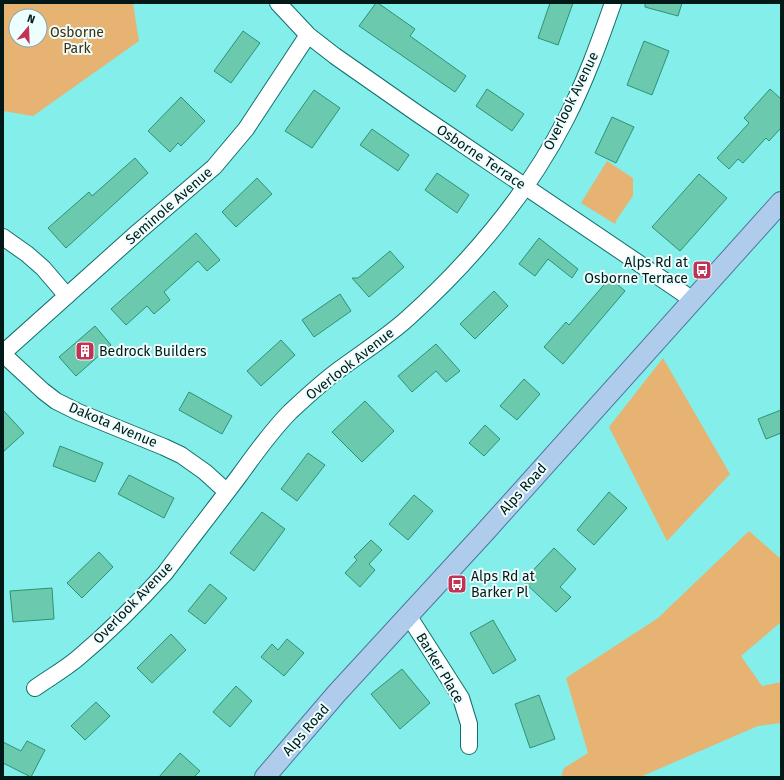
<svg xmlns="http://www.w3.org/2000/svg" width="784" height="780" viewBox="0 0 784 780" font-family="'Fira Sans',sans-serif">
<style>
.green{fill:#e6b372;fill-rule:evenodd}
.building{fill:#6bc9ad;stroke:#2e9177}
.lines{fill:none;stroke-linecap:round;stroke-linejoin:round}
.minor-casing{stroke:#116e6b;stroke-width:18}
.major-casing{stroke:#4f779b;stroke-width:22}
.minor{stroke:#fff;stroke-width:16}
.major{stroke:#afcced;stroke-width:20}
.labels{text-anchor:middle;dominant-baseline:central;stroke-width:4;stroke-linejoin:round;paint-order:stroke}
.park-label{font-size:14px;fill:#452d0b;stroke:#ecfffe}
.street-label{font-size:14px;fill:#021918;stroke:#ecfffe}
.poi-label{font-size:14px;fill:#021918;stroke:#ecfffe;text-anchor:start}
</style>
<rect width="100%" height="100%" fill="#84eeea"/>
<path class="green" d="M3,3h130l6,38 -106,75 -30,-5zM16,16h24v24h-24z
M607,161l26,17v18l-16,23 -2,5 -34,-21z
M663,358l67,116 -63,67 -58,-114z
M749,531l32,28v63l-40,34 21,30 19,-4v41l-23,3 -118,51h-79l3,-9 24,-15 -22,-75 92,-60z"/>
<path class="building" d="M376,3h2l37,26 -5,7 56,40 -11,16 -96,-66z
M550,3h23l-15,42 -20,-7z
M645,3h37l-4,13 -33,-9z
M243,31l17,12 -29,40 -17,-12z
M644,41l25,10 -17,44 -25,-10z
M487,89l37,25 -12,17 -36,-25z
M770,89l11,10v29l-12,13 -3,-3 -23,25 -5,-4 -9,10 -12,-11 32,-35 -5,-5z
M314,90l26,18 -28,40 -27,-17z
M181,97l24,24 -24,25 -3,-3 -8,9 -22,-21z
M612,117l22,10 -18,36 -21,-10z
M372,129l37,26 -11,16 -38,-26z
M135,158l13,15 -82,75 -18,-20 41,-36 3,4z
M437,173l32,22 -12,18 -32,-23z
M699,174l28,24 -47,53 -28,-24z
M257,178l15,16 -36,33 -14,-15z
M196,233l24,27 -13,11 -9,-10 -34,31 6,8 -16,14 -7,-8 -21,19 -15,-16z
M539,238l39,31 -6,9 -24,-19 -13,17 -16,-12z
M390,251l14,16 -35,30 -17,-19h6z
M610,278l15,13 -62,73 -19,-17 22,-25 3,3z
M494,291l14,15 -33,33 -15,-15z
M340,294l11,17 -37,26 -12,-17z
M95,326l16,19 -35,31 -17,-19z
M281,340l14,15 -34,31 -14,-15z
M436,344l24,27 -14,11 -10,-11 -24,21 -14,-16z
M524,379l16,15 -23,26 -17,-14z
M189,392l43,24 -10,18 -43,-24z
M365,401l29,30 -32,31 -30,-30z
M3,410l21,23 -21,19z
M781,410v23l-15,6 -8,-20z
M485,425l15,14 -16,17 -15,-13z
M60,446l43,17 -8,19 -42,-16z
M308,453l17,12 -28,36 -16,-12z
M129,475l45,23 -10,20 -46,-24z
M609,492l18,16 -33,37 -17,-15z
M414,495l19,16 -25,29 -19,-16z
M262,512l23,17 -31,42 -24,-18z
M371,540l11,10 -13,14 6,6 -15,17 -15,-14 12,-13 -3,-3z
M554,548l22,21 -16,18 11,10 -15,15 -33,-31z
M99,552l14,15 -31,31 -15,-15z
M210,584l17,14 -22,26 -17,-13z
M52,588l2,31 -41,3 -3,-31z
M493,620l23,40 -23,14 -23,-41z
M171,634l15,16 -34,33 -15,-15z
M287,639l17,14 -20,23 -23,-19 11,-13 6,6z
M402,669l28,34 -30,26 -29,-35z
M236,686l16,15 -22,26 -17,-15z
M539,695l16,44 -25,9 -15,-44z
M96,702l14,14 -25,24 -14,-14z
M27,741l18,9 -14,27 -28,-14v-21l18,9z
M180,753l20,18 -6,6h-35z"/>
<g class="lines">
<g class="minor-casing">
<path id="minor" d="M278,3l30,32 27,21 83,58 275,186
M3,237l24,17 16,14 24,28
M3,353l135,-121 76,-65 32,-38 62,-94
M3,354l40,37 13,10 22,11 86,35 17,8 24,17 22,20
M408,615l53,83 8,26v22
M35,688c14,-10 30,-19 43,-30 31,-26 60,-55 87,-85 25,-33 50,-65 74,-97 16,-22 32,-45 51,-64 16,-15 32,-30 50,-43 23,-17 47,-32 68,-51 62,-56 119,-123 158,-199 19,-37 33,-76 47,-116"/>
</g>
<g class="major-casing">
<path id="major" d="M265,777l72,-84 148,-161 296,-330"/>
</g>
<use href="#minor" class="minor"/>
<use href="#major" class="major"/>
</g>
<defs>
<g id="bus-square" transform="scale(1)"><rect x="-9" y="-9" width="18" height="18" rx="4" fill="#c23254" stroke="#ecfffe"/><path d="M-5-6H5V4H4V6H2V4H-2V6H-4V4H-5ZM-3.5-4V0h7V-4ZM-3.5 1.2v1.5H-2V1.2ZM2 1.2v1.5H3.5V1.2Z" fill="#fff"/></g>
<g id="building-square" transform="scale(1)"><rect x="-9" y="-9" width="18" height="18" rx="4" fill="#c23254" stroke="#ecfffe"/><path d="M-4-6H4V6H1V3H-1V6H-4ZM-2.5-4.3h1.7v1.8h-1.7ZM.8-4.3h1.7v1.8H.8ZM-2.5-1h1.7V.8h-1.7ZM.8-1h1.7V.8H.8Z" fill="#fff"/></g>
</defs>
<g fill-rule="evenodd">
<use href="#bus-square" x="702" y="270"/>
<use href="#building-square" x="85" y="351"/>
<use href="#bus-square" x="457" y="584"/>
</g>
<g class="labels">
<g class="park-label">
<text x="77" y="32">Osborne<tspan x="77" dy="16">Park</tspan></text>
</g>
<g class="street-label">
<text transform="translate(571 101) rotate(-64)">Overlook Avenue</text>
<text transform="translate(481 157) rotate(34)">Osborne Terrace</text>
<text transform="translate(169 206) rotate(-41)">Seminole Avenue</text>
<text transform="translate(350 364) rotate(-38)">Overlook Avenue</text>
<text transform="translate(113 425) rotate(23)">Dakota Avenue</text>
<text transform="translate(523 489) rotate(-48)">Alps Road</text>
<text transform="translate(133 603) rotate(-46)">Overlook Avenue</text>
<text transform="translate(440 668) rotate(59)">Barker Place</text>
<text transform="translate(306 730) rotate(-49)">Alps Road</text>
</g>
<g class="poi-label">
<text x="688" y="262" text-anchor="end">Alps Rd at<tspan x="688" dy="16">Osborne Terrace</tspan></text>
<text x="99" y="351">Bedrock Builders</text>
<text x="471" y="576">Alps Rd at<tspan x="471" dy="16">Barker Pl</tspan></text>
</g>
</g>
<rect width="784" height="780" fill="none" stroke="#021918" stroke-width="8"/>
<g transform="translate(28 28) rotate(19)"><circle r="19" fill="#ecfffe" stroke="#8ea3a2"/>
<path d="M0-3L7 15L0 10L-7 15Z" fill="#c23254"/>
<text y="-6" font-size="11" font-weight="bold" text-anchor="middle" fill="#021918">N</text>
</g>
</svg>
